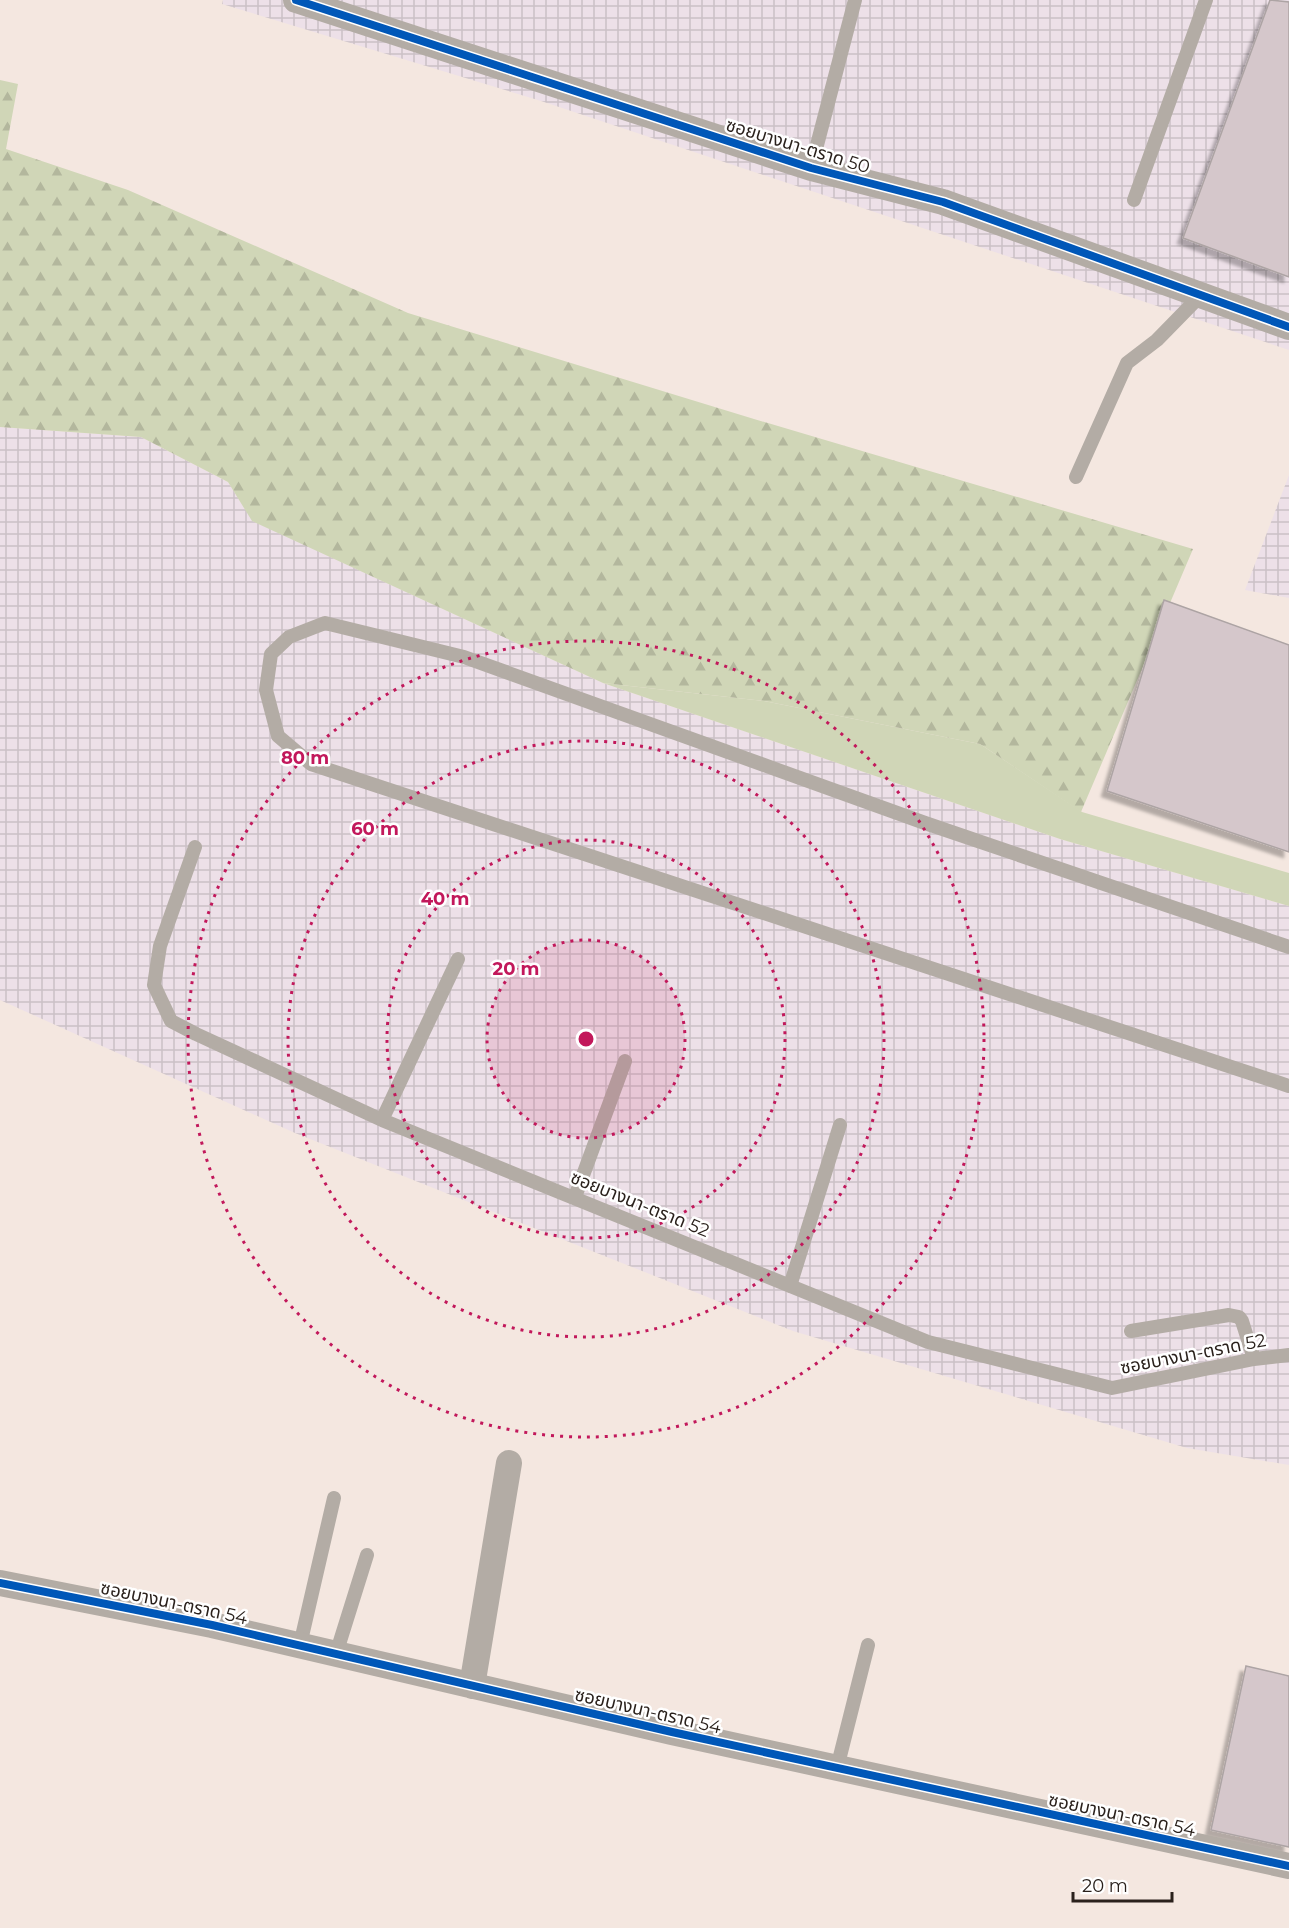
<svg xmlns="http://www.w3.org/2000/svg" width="1289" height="1928" viewBox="0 0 1289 1928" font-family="Montserrat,'Noto Sans Thai',sans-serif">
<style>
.industrial{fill:url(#industrial-grid)}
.green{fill:#d0d6b7}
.forest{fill:url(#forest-firs)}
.building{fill:#d5c7cb;stroke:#ada4a4;stroke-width:1.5;filter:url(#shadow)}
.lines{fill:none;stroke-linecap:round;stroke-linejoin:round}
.lane{stroke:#b3aca5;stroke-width:14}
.street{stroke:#b3aca5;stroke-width:26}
.cycleway-casing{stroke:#fff;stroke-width:11}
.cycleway{stroke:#0057b8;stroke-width:8}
.ring{fill:none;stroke:#c2185b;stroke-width:3;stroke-dasharray:3 6}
.labels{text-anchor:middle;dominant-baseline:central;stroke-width:5;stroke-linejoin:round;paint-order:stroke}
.street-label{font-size:18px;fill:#2a211c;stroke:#fff}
.centre{fill:#c2185b;stroke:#fff;stroke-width:3}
.ring-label{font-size:18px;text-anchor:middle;font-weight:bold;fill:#c2185b;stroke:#fff;stroke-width:5;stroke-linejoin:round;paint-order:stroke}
</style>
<defs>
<pattern id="industrial-grid" width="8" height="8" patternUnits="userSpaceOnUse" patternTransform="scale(1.5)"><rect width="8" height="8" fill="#ede0e8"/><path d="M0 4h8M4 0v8" fill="none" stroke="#cbc0c6"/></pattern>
<pattern id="forest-firs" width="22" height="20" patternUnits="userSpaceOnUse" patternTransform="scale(1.5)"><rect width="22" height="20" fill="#d0d6b7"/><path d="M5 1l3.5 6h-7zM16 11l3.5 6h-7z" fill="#b3b79d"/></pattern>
<filter id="shadow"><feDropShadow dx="-5.5" dy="5.5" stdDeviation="1.5" flood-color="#0004"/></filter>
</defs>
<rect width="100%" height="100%" fill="#f4e7e0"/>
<path class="industrial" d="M223,0h1066v350l-748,-249 -319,-97z
M0,427l141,10 87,45 25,39 350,162 457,156 229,67v559l-102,-17 -394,-117 -498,-198 -295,-133z
M1289,475v123l-44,-8z"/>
<path class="green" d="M603,683l161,18 216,43 102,68 207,61v33l-229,-67z"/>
<path class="forest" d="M0,80l18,4 -12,65 122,41 280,123 346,106 439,130 -112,263 -101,-68 -216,-43 -161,-18 -351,-162 -24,-39 -87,-45 -141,-10z"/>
<path class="building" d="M1270,0l19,2v275l-106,-39z
M1164,600l125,45v207l-182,-61z
M1246,1666l43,10v171l-78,-17z"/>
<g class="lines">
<path class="lane" d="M811,168l44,-168
M1134,200l72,-200
M1076,477l51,-114 30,-23 44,-45
M195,847l-35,99 -6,39 17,36 25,13 186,86 546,222 184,46 142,-29 35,-4
M1289,947l-364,-124 -461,-166 -139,-34 -36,14 -18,17 -5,36 12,46 33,28 978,322
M382,1120l76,-161
M575,1197l50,-136
M790,1286l50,-161
M1131,1331l98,-16 10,2 3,4 12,38
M300,1645l34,-147
M336,1654l31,-99
M837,1768l31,-123"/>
<path class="street" d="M296,0l515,168 132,34 346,125
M0,1583l212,42 460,107 617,134
M472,1686l37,-223"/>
<g class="cycleway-casing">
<path id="cycleway" d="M296,0l515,168 132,34 346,125
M0,1583l212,42 460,107 617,134"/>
</g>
<use href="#cycleway" class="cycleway"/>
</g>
<circle cx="586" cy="1039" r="99" fill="#c2185b" fill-opacity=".12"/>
<g class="ring">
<circle cx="586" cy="1039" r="99"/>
<circle cx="586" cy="1039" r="199"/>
<circle cx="586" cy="1039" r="298"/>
<circle cx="586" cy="1039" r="398"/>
</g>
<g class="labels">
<g class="street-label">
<text transform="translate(798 146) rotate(17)">ซอยบางนา-ตราด 50</text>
<text transform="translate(640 1204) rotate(22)">ซอยบางนา-ตราด 52</text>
<text transform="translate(1193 1354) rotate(-11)">ซอยบางนา-ตราด 52</text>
<text transform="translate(174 1603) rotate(12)">ซอยบางนา-ตราด 54</text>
<text transform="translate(648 1711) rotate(13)">ซอยบางนา-ตราด 54</text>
<text transform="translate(1122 1815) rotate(12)">ซอยบางนา-ตราด 54</text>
</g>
</g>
<circle cx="586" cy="1039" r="9" class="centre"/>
<g class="ring-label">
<text x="305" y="764">80 m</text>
<text x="375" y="835">60 m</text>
<text x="445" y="905">40 m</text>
<text x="516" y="975">20 m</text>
</g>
<path d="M1073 1892v9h99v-9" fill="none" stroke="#2a211c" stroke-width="3"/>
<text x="1082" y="1892" font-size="18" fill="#2a211c" stroke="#ffffff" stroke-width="4.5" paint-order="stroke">20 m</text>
</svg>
